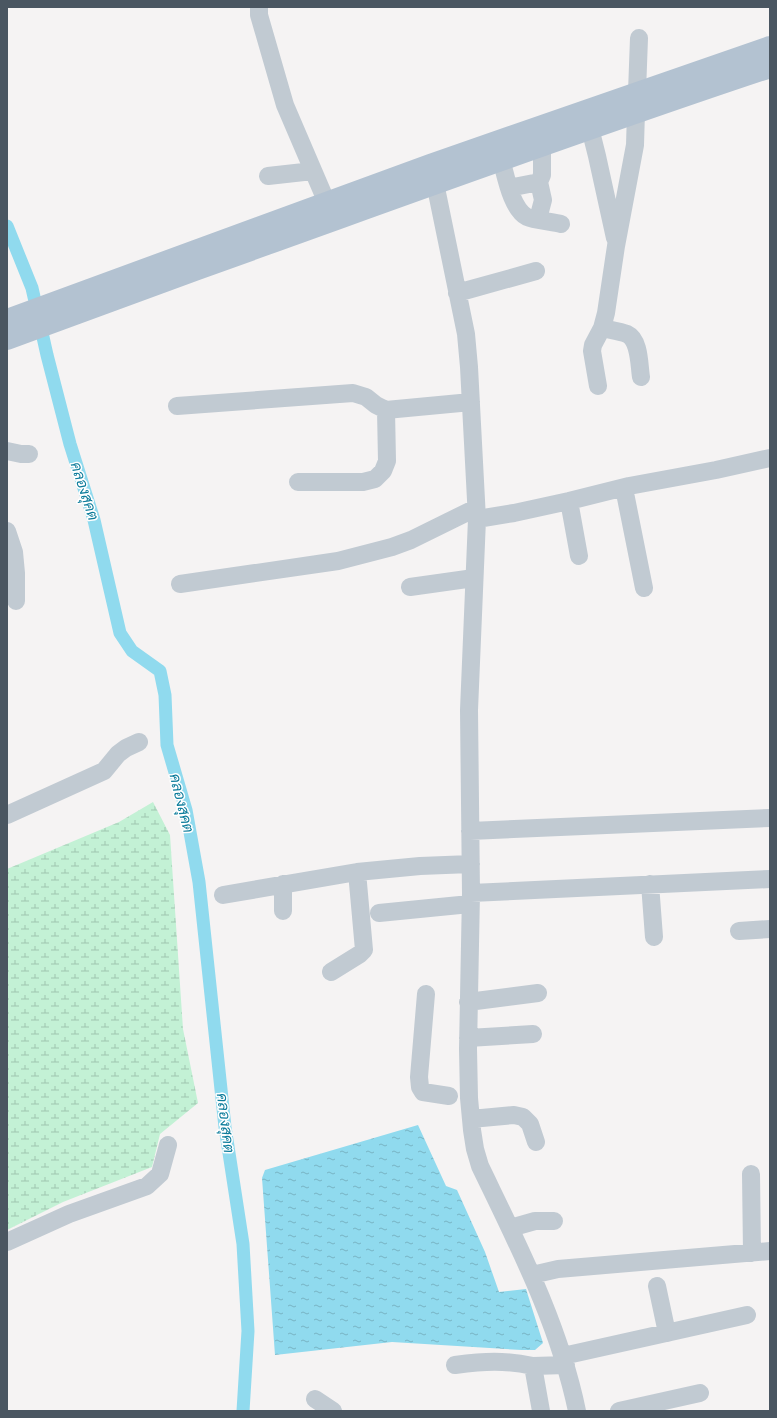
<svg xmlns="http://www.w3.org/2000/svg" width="777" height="1418" viewBox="0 0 777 1418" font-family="'PT Sans Narrow',Sarabun,sans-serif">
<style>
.wetland{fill:url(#wetland-marsh)}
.water{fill:url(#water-ripples)}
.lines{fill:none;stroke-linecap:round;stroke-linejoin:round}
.canal{stroke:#90daee;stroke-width:13}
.minor{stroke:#c1cad2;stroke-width:18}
.major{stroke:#b3c2d1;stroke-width:22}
.labels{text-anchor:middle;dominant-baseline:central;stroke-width:3;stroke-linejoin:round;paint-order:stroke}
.water-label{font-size:15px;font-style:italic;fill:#0c7c9b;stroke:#fff}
</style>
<defs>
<pattern id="wetland-marsh" width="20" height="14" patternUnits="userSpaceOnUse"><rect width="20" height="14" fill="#c3f1d5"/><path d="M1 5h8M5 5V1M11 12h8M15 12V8" fill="none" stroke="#a0c6b0"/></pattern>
<pattern id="water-ripples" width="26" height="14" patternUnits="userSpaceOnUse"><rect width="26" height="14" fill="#90daee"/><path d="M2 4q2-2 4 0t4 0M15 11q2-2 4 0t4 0" fill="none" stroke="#78b4c4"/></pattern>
</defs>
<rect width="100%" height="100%" fill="#f5f3f3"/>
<path class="wetland" d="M153,802l17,33 13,194 15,74 -38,31 -8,33 -89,35 -56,28v-361l112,-47z"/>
<path class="water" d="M418,1125l28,61 11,4 28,62 14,40 27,-3 17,54 -8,7h-13l-130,-8 -117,13 -13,-177 3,-8z"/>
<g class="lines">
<path class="canal" d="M7,226l25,62 15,67 23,89 24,76 26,113 12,18 28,20 5,24 2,50 19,65 13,72 26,245 18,117 5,87 -5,80"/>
<path class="minor" d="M259,7v8l26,90 42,98
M637,92l2,-54
M590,128l7,28 18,82
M501,159c5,17 10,49 26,58 6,3 26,5 34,7
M268,176l45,-5
M435,183l31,151 3,33 8,152 -8,191 2,183 -3,156 1,49 3,32 3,19 5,17c38,79 79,158 97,245
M509,188l30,-6 3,-7v-30
M538,219l5,-19 -4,-18
M457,293l79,-22
M602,328c8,2 17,3 25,6 13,6 12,31 14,43
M598,386l-6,-35 1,-6 9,-17 4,-15 10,-67 19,-101 1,-33
M177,406l176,-13 13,4 10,8 10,5 85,-8
M7,451l14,3h8
M298,482h65l12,-3 8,-8 4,-10 -1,-51
M624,488l20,100
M569,501l10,55
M477,519l37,-6 55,-12 60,-15 87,-16 54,-12
M7,531l7,21 2,21v28
M180,584l158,-23 54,-14 19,-7 65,-32
M410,587l64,-9
M7,815l97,-44 14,-17 8,-6 13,-6
M470,831l300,-13
M283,884v27
M650,884l4,53
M471,893l299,-14
M223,895l134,-23 63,-6 51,-2
M379,913l91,-9
M739,931l31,-2
M331,972l29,-18 4,-4 -7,-78
M426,994l-7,83 1,10 3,5 26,4
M468,1002l70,-9
M468,1038l65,-4
M471,1119l43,-4 9,2 7,7 6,18
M751,1174l1,79
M510,1228l25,-7h19
M7,1242l62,-28 78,-28 13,-12 8,-29
M532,1275l26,-6 212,-18
M657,1286l10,47
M563,1356l184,-41
M455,1365c30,-4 49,-5 78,1
M315,1399l18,12
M541,1411l-8,-45 33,-1
M619,1411l81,-18"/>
<path class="major" d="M7,320l423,-155 340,-118
M7,339c86,-32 173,-64 260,-95 167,-60 334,-121 503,-177"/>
</g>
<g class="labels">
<g class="water-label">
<text transform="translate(85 491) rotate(72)">คลองสุคต</text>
<text transform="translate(182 803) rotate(76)">คลองสุคต</text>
<text transform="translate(226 1123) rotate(83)">คลองสุคต</text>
</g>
</g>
<rect width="777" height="1418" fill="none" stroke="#4a5661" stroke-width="16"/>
</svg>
